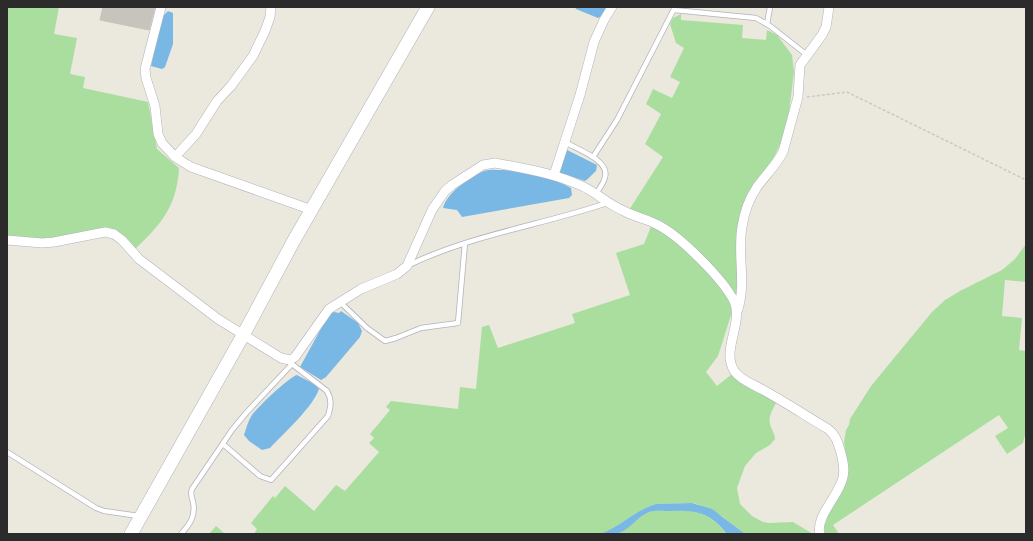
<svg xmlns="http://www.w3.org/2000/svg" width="1033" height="541" viewBox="0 0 1033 541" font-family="Overpass,sans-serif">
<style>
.green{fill:#aade9f}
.water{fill:#79b7e5}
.building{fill:#c7c4bd;stroke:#c7c4b8}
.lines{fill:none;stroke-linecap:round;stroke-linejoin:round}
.lane-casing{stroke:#b1b2bd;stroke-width:6}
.street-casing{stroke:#b1b2bd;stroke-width:10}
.secondary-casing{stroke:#b1b2bd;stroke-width:14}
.path{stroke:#c8c8c8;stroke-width:1.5;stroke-dasharray:3 2;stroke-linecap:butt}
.lane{stroke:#fff;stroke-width:4.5}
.street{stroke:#fff;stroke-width:9}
.secondary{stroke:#fff;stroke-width:13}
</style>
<rect width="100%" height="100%" fill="#ebe8de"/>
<path class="green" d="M7,7h52l-5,27 23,4 -7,36 15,3 -2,11 65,14 9,47 22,19c-2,37 -17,56 -44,81l-19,-17 -65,7h-44z
M681,14v6l62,5 -1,13 24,2 1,-10 10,5 15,20 2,17 -5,40 -8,30 -8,18 -22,31 -10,20 -5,30 3,49 -21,66 -12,16 11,14 15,-12 44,29c-4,8 -9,15 -5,24 2,5 4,8 4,12l-5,6 -14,8 -11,13 -8,22 3,16 12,12 11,6 6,1 24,-1 20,12h-69l-22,-18 -25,-12 -5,-1 -36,1c-21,6 -36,23 -56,30h-346l3,-5 -6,-6 22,-27 2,2 10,-12 29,25 22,-26 9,6 34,-39 -10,-9 5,-5 -4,-4 20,-24 -4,-3 5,-6 67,8 2,-22 16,2 6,-62 7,-2 9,23 77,-25 -3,-9 58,-19 -14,-42 28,-9 10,-25 -25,-9 34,-53 -18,-13 16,-30 -15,-10 7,-15 19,9 8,-16 -10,-5 14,-29 -8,-5 -6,-19 3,-6z
M1026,244v38l-21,-2 -3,36 20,2 -3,32 7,1v80l-3,12 -16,11 -12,-18 13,-8 -9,-13 -166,110 6,9h-14l-1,-8 23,-60 -3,-24 2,-12 3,-5 1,-6 21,-33 61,-74 13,-12 15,-9 42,-21 13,-11z
M653,511c33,-1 51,-5 74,23h-109c12,-7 21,-20 35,-23z
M216,526l9,8h-16z"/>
<path class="water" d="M575,7h33l-6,9 -4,2 -22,-9z
M168,11l5,2v31l-8,23 -3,2 -11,-3 10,-45 3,-6z
M567,150l30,15 -1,6c-4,3 -6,7 -11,10l-27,-9 7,-20z
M503,170c23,2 48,6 68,18l1,7 -3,3 -107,19 -5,-7 -14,-2c4,-15 26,-31 41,-37 6,-2 13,-1 19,-1z
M341,311l17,12 4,8 -2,6 -34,40 -5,3 -21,-13 29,-53 5,-2 5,1z
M297,375l19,10 3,4c-6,18 -35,44 -49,59l-8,2 -13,-9 -5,-6c2,-6 4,-14 8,-20 6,-8 37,-38 45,-40z
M692,503l20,6 33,25h-18c-17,-21 -30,-24 -57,-23 -6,0 -15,-1 -21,1 -12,5 -19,17 -30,21 -6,2 -13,1 -19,1 20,-7 35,-24 56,-30z"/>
<path class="building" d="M103,7l12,2v-2h40l-6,23 -49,-10z"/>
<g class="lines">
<g class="lane-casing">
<path id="lane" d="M674,10l82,8 14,8 37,29
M767,24l3,-17
M565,142c11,7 45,18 40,35 -1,6 -6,12 -9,17
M593,157l24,-37 58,-113
M409,265c62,-30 133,-40 198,-62
M340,302l27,26 18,13 11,-3 25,-10 37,-5 7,-80
M223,444l37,32 11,4 57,-64c3,-10 4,-16 -1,-25l-39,-30
M7,452l89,56 8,3 35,5
M181,534c9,-10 15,-18 12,-32 -1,-4 -3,-8 -1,-13l40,-59 15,-18 45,-48"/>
</g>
<g class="street-casing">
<path id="street" d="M161,7l-16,62 1,9 9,28 3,28 4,9 13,14 16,10 121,43
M175,157l21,-23 21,-33 14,-15 22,-30 12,-25 5,-14 1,-10
M554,175l26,-80 14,-53 10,-22 8,-13
M7,240l35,3 12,-1 51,-10 9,2 8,6 17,19 79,60 63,39 9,2 5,-3 34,-48 32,-20 36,-15 10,-8 25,-56 13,-19 7,-6 31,-20 12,-2c32,6 58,10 87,23 15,7 27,19 42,25 11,6 23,8 34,14 22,11 65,54 76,76 10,23 -14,50 1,71 7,9 18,12 28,18 22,12 43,26 65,39 8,6 10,14 13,24 2,8 4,16 2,24 -3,18 -28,39 -23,57
M737,312c10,-27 0,-57 5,-85 2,-14 7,-28 15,-40 9,-12 19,-22 26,-35l15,-55 2,-32 22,-30 4,-8 3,-20"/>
</g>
<g class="secondary-casing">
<path id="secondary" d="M131,534l110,-195 52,-97 135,-235"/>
</g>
<path class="path" d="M807,97l40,-5 179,88"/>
<use href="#lane" class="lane"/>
<use href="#street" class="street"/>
<use href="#secondary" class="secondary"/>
</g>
<rect width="1033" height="541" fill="none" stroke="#2b2b2b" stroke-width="16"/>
</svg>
